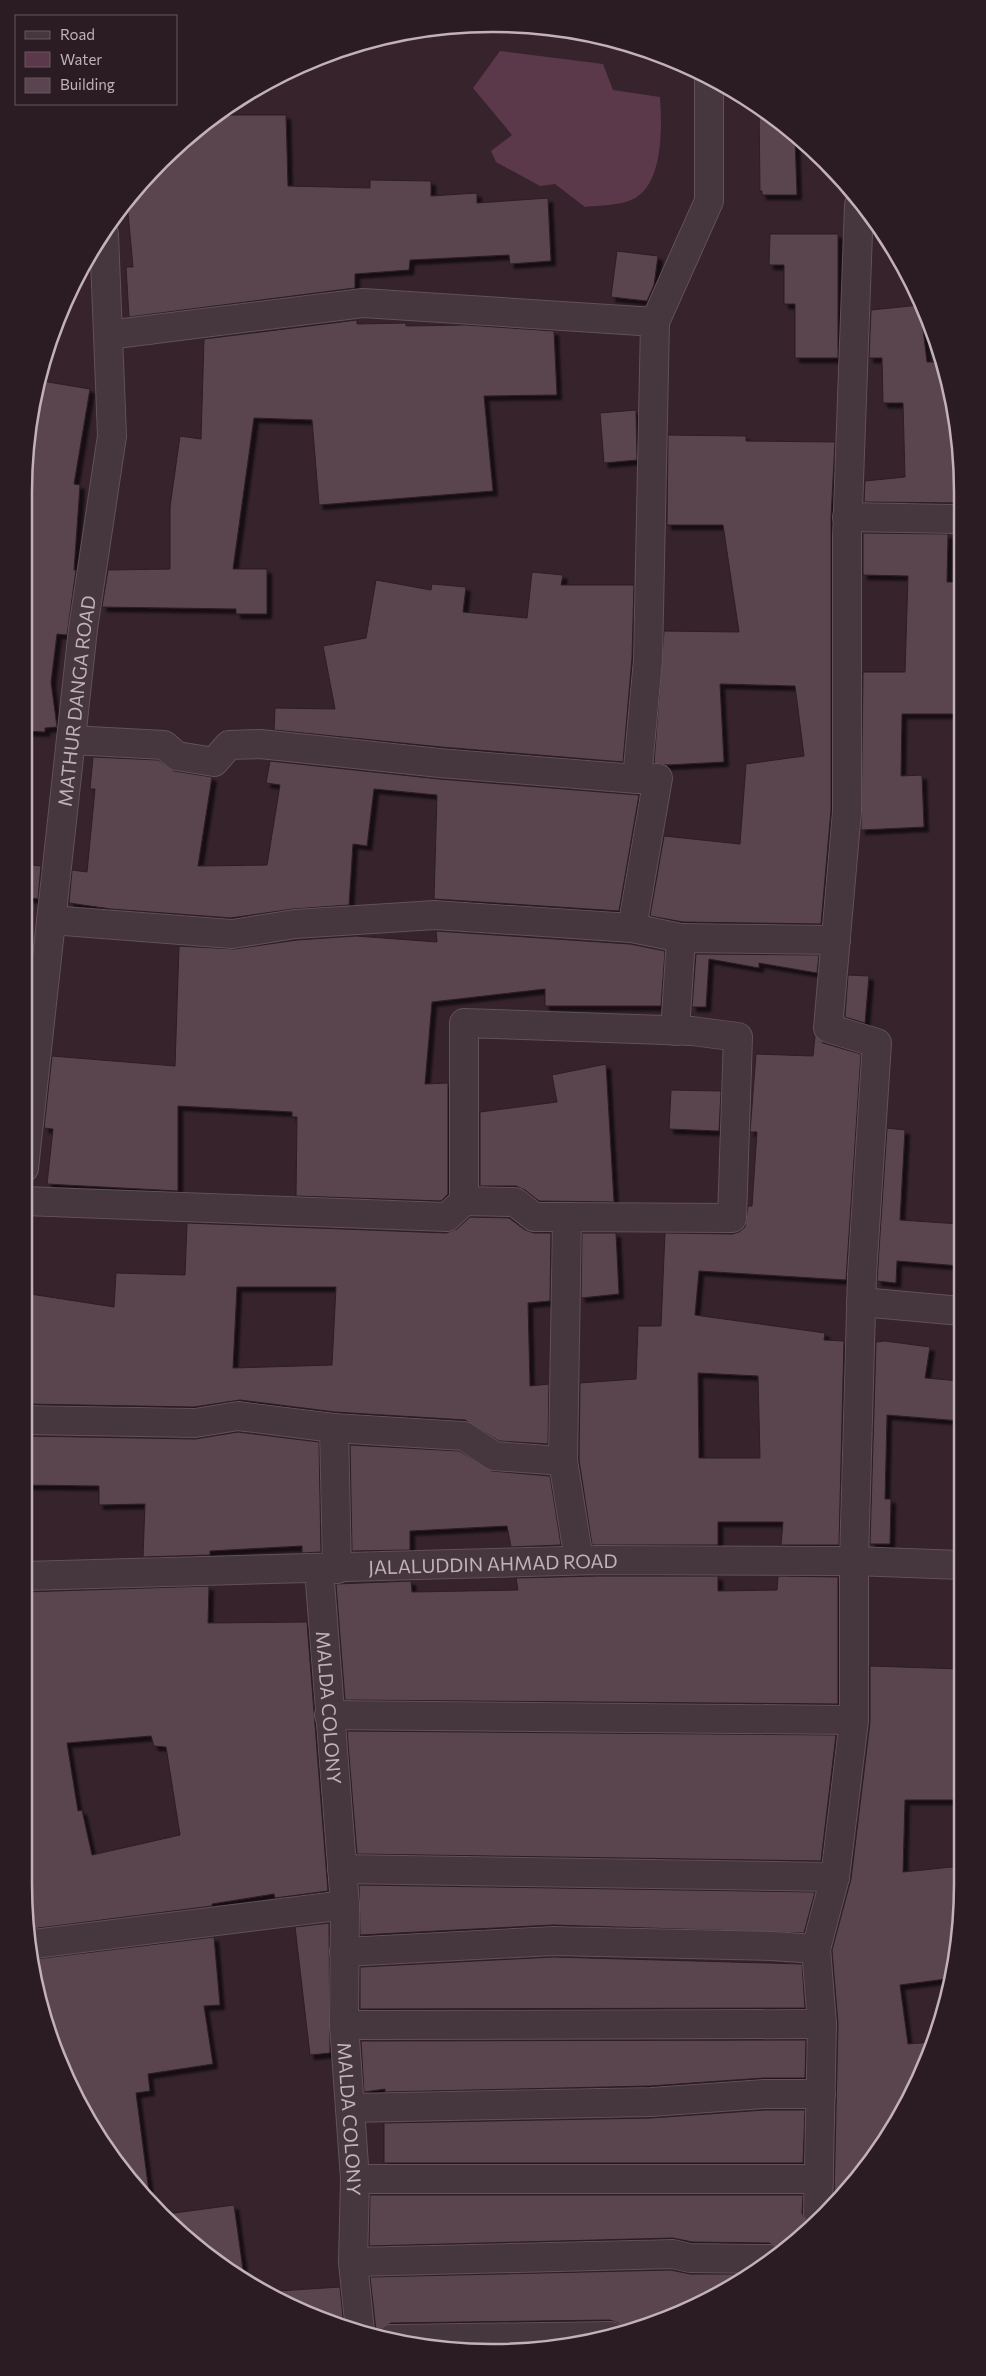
<svg xmlns="http://www.w3.org/2000/svg" width="986" height="2376" viewBox="0 0 986 2376" font-family="Commissioner,sans-serif">
<style>
.water{fill:#5c394a}
.building{fill:#5a444f;stroke:#2d1d25;fill-rule:evenodd;filter:url(#shadow)}
.lines{fill:none;stroke-linecap:round;stroke-linejoin:round}
.minor-casing{stroke:#615159;stroke-width:30}
.tertiary-casing{stroke:#615159;stroke-width:30}
.minor{stroke:#46363e;stroke-width:28}
.tertiary{stroke:#46363e;stroke-width:28}
.labels{text-anchor:middle;dominant-baseline:central;stroke-width:4;stroke-linejoin:round;paint-order:stroke}
.street-label{font-size:19px;fill:#c3b1b9;stroke:#2b1b23}
.rim{fill:none;stroke:#c3b1b9;stroke-width:2.5}
</style>
<defs>
<filter id="shadow"><feDropShadow dx="4.5" dy="4.5" stdDeviation="1" flood-color="#0009"/></filter>
</defs>
<rect width="100%" height="100%" fill="#36232c"/>
<path class="water" d="M500,51l103,13 10,26 47,7c2,29 4,90 -29,103 -13,6 -32,5 -46,7l-30,-23 -15,2 -44,-24 -5,-11 21,-16 -39,-47z"/>
<path class="building" d="M759,107l36,32 2,56h-35v-4h-2z
M216,115h70l2,71 82,2v-8l61,1v15l46,-3v10l71,-5 3,63 -41,3 -1,-9 -99,5 -1,10 -54,4v14l-226,29 -3,-50h7l-6,-65 13,-18 67,-63z
M770,234h68v124h-43v-54h-11v-39h-15z
M617,251l41,5 -4,29 -7,16 -36,-4z
M920,305l7,57h13l18,69v72l-94,-1 1,-21 40,-4 -2,-74h-20l-1,-45h-13l2,-48z
M357,320v4l49,-1v3l60,-1 88,6 3,64 -73,1 9,95 -174,14 -7,-85 -58,-2 -21,151h34v45h-31v-5l-134,-2 6,-37 62,-1v-62l10,-71 21,3 3,-100z
M42,381l48,8 -16,95 6,1 -6,85h2l-9,65 -10,-1 -6,48 6,45 -12,1v4l-21,-1v-114l5,-63h-5l6,-86h-2z
M636,410l1,50 -33,3 -4,-50z
M668,435l78,1v5l89,1 -4,75v293l-10,114 -138,-2 -33,-6 14,-80 76,8 6,-80 58,-8 -9,-70 -75,-2 4,78 -57,3 -13,-2 10,-132 75,1 -16,-107h-56z
M863,533l85,1 -1,48h12v132h-57l-1,62 21,-1 2,52 -63,3 2,-158h42l3,-96 -45,-1z
M532,572l31,3 -2,10h73l-2,73 -9,104 -182,-15 -167,-17 1,-22 60,1 -12,-63 43,-8 10,-58 55,10 1,-6 34,3 -3,25 64,6z
M93,757l65,3 16,11 38,6 -14,89 69,-1 13,-80 -14,-2 4,-22 169,18 200,16 -20,116 -185,-12 3,-104 -63,-6 -7,57 -14,-2 -4,61 -56,4 -62,9 -120,-9 -42,-6 3,-33 15,2 8,-83h-5z
M24,864l17,2 -3,33 -14,-2z
M436,931l194,13 35,7 -4,55h-116v-17l-113,13 -7,82 23,-1v111l-7,7 -145,-5 1,-79h-5v-5l-114,-6v85l-131,-7 6,-55 -9,-1 8,-72 123,10 4,-120 55,3 63,-9 59,-4 81,6z
M696,954l123,1 -2,18 -58,-10v5l-50,-9 -3,48h-14z
M848,975l21,1 -4,47 -20,-6z
M815,1036l8,7 38,11 -15,226 -147,-9 -4,44 130,18 -1,7 20,1 -5,204h-58l2,-23h-65v23h-126l-13,-85 1,-77 56,-4 2,-53h23l4,-93 67,1 7,-2 6,-5 3,-21h4l5,-74h-7l6,-78 57,2zM698,1373l60,3 2,82h-61z
M606,1064l8,138 -75,-1 -14,-11 -9,-4h-36v-74l77,-10 -5,-27z
M671,1090l50,1 -2,40 -50,-2z
M887,1128l18,2 -5,90 60,4 1,42 -64,-5 -1,22 -19,-2z
M470,1217l39,1 16,12 9,3h17l-1,68 -22,2 2,83 19,-2 -1,60 -49,-3 -34,-21 -130,-8 -95,-12 -46,7 -170,-3v-111l90,14 2,-34 69,2 2,-52 259,10 11,-4zM237,1287h99l-4,78 -99,3z
M582,1233h34l3,61 -38,4z
M885,1341l45,6 -5,31 36,3v40l-74,-6 -2,84h6l-1,45h-20l6,-202z
M238,1432l81,10 2,110 -19,1v-7l-92,5v4l-67,2 2,-53 -46,1v-19l-75,-1v-49l171,3z
M350,1445l109,6 33,20 58,5 11,69 -50,2 -4,-21 -97,5v19l-58,1z
M598,1576h120v15l59,-1 1,-14 60,1v127l-493,-4 -9,-116 75,-3 1,11 106,-2 -2,-12z
M209,1586l-1,37 99,-1 21,269 -53,7 -1,-4 -62,10v2l-181,23 -7,-46v-196l5,-1 -5,-47v-47zM151,1736l3,10 12,1 14,88 -88,20 -10,-45 -4,1 -11,-68z
M870,1666l92,3v131h-57l-2,72 59,-6v17l-16,96 -46,6 8,59 25,-2 -68,127 -31,29 4,-174 -6,-74 19,-71 19,-157z
M347,1731l489,4 -15,126 -464,-7z
M359,1885l456,7 -11,41 -251,-8 -193,10z
M329,1923l1,130 -20,2 -15,-128z
M214,1937l6,68 -16,1 9,58 -65,10 2,17 -14,2 14,107 -10,-8 -54,-75 -37,-83 -13,-75z
M553,1957l249,7 3,44 -445,1v-42z
M806,2040l-1,38h-42l-113,8 -265,6v-3l-21,3 -3,-51z
M765,2110h40l-2,53h-419v-40l267,-5z
M370,2195h433l-1,18 5,10 -27,26 -11,-6 -77,-1 -19,-4 -304,8z
M234,2205l10,72 -77,-63z
M671,2270l19,4h61l-78,42 -49,15 -6,-8 -8,-3 -219,3 -15,8 -6,-54z
M340,2287l4,41 -81,-36z"/>
<g class="lines">
<g class="minor-casing">
<g id="minor">
<path d="M655,322l54,-121v-120"/>
<path d="M847,517l111,2"/>
<path d="M71,740l93,5 13,11 37,6 15,-17 31,-1 180,19 197,16 11,-120 7,-337 -292,-19 -255,32"/>
<path d="M51,920l181,14 63,-10 140,-9 197,13 26,-150 -21,1"/>
<path d="M632,928l49,10 -6,93"/>
<path d="M681,938l155,2"/>
<path id="s1" d="M24,1168l59,-539 29,-193 -8,-202"/>
<path d="M24,1201l423,16 17,-16 51,1 19,15h33"/>
<path d="M464,1201v-178l228,8 46,6 -6,181 -165,-1 -4,244 16,99"/>
<path d="M861,1302l100,9"/>
<path d="M24,1420l171,3 43,-7 96,12 130,8 30,20 69,5"/>
<path d="M334,1428l3,141"/>
<path id="s2" d="M319,1569l26,336 -1,120 11,154 -2,83 7,70"/>
<path d="M329,1715l525,5"/>
<path d="M342,1869l493,8"/>
<path d="M34,1944l311,-39"/>
<path d="M344,1952l209,-11 219,5 44,3"/>
<path d="M344,2025l478,-1"/>
<path d="M350,2108l301,-6 113,-8h57"/>
<path d="M355,2179h464"/>
<path d="M818,2213l4,-189 -6,-75 19,-72 19,-157v-159l8,-287 15,-231 -49,-15 19,-217v-275l12,-331"/>
<path d="M353,2262l320,-8 17,4 79,1"/>
<path d="M391,2339l219,-3"/>
</g>
</g>
<g class="tertiary-casing">
<g id="tertiary">
<path id="s3" d="M24,1576l574,-16 256,1 107,4"/>
</g>
</g>
<use href="#minor" class="minor"/>
<use href="#tertiary" class="tertiary"/>
</g>
<g class="labels">
<g class="street-label">
<text stroke="none"><textPath href="#s1" startOffset="470">MATHUR DANGA ROAD</textPath></text>
<text stroke="none"><textPath href="#s3" startOffset="469">JALALUDDIN AHMAD ROAD</textPath></text>
<text stroke="none"><textPath href="#s2" startOffset="139">MALDA COLONY</textPath></text>
<text stroke="none"><textPath href="#s2" startOffset="551">MALDA COLONY</textPath></text>
</g>
</g>
<path d="M0 0H986V2376H0ZM492 32H494A460 460 0 0 1 954 492V1884A460 460 0 0 1 494 2344H492A460 460 0 0 1 32 1884V492A460 460 0 0 1 492 32Z" fill="#2b1b23" fill-rule="evenodd"/>
<path class="rim" d="M492 32H494A460 460 0 0 1 954 492V1884A460 460 0 0 1 494 2344H492A460 460 0 0 1 32 1884V492A460 460 0 0 1 492 32Z"/>
<rect x="15" y="15" width="162" height="90" fill="#2b1b23" stroke="#68575f"/>
<rect x="25" y="31" width="25" height="8" fill="#46363e" stroke="#68575f"/>
<text x="60" y="40" font-size="15" fill="#c3b1b9">Road</text>
<rect x="25" y="52" width="25" height="15" fill="#5c394a" stroke="#68575f"/>
<text x="60" y="65" font-size="15" fill="#c3b1b9">Water</text>
<rect x="25" y="78" width="25" height="15" fill="#5a444f" stroke="#68575f"/>
<text x="60" y="90" font-size="15" fill="#c3b1b9">Building</text>
</svg>
